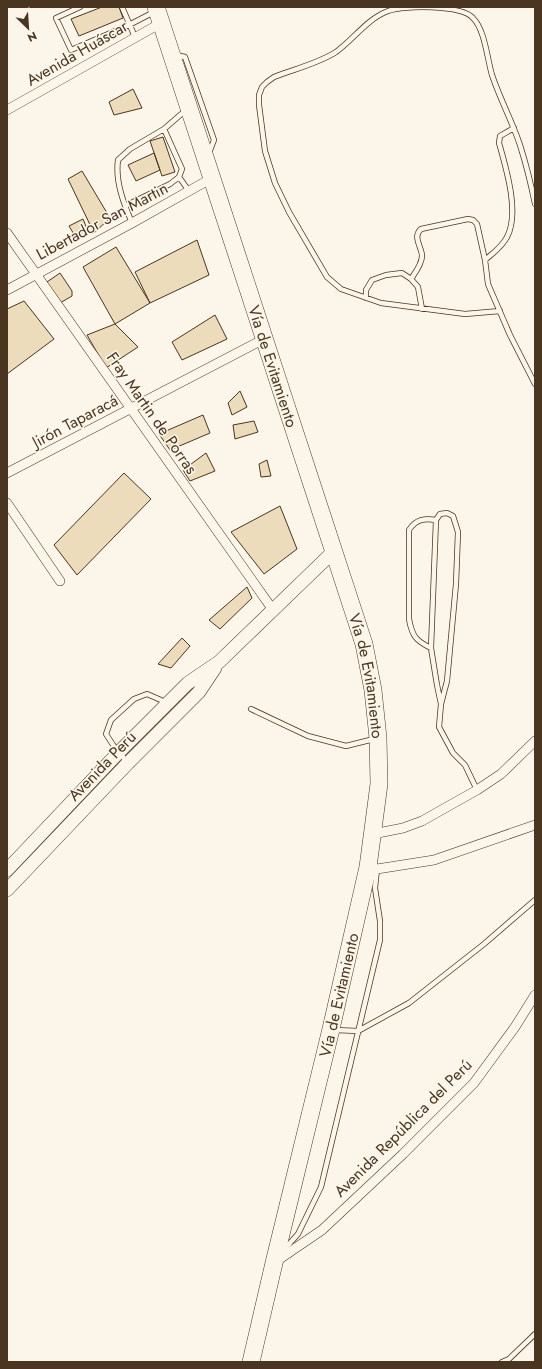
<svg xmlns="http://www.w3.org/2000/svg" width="542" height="1369" viewBox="0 0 542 1369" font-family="Jost,sans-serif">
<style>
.building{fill:#ecdcbc;stroke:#4a3520}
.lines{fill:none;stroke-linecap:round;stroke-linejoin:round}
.lane-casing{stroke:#4a3520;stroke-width:6}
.street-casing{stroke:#4a3520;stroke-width:10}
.secondary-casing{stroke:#4a3520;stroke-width:14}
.highway-casing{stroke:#4a3520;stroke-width:18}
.lane{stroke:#fbf6e9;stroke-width:4.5}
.street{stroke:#fbf6e9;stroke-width:9}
.secondary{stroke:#fbf6e9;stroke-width:13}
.highway{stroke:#fbf6e9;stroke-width:17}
.labels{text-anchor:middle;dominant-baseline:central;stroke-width:3;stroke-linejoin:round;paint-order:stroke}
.street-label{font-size:16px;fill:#4a3520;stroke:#fbf6e9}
</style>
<rect width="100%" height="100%" fill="#fbf6e9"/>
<path class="building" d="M102,7h17l4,11 -44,18 -8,-17z
M133,89l9,19 -28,7 -5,-13z
M163,137l12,35 -13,4 -12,-35z
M154,153l6,17 -24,11 -8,-16z
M82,171l28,47 -16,15 -26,-54z
M83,219l5,12 -10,10 -9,-15z
M197,240l12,35 -59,28 -15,-31z
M116,247l34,56 -35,21 -32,-57z
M60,273l12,18v5l-12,7 -16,-19z
M24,301l30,38 -47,35v-65z
M215,315l12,24 -45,21 -10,-18z
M115,324l23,23 -32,21 -19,-33z
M240,391l7,16 -15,8 -4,-12z
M203,415l7,18 -40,17 -11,-16z
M254,421l4,11 -23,7 -2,-14z
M206,453l9,18 -25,10 -7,-11z
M267,460l4,16 -10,1 -2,-13z
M124,473l27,26 -74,76 -23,-30z
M280,506l17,43 -33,25 -33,-42z
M247,587l5,11 -32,31 -11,-9z
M182,638l8,8 -19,22 -13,-4z"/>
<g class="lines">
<g class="lane-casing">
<path id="lane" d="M80,7l-24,11 15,32 58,-25 25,-13
M122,7l13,30
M176,55l9,2 29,83 -5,13
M514,128l-14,8 -1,7c7,25 21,70 8,94 -5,10 -14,16 -22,23l3,24 22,51 25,49
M179,177l10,14
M125,206l45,-22 9,-7 3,-8 -18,-40
M132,223c-8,-19 -17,-41 -14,-63l12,-11 34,-20 22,-19
M411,279c4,-6 11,-15 11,-23 0,-9 -10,-19 -1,-27l47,-10 5,1 4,4 8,36
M366,298v-8l6,-10 14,-5 16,-2 9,6 7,8 4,22
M500,311l-35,3 -84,-11 -40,-14 -14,-12 -38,-65 -14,-29 -10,-32 -6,-46v-10l3,-8 5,-5 7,-5c20,-8 43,-13 62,-25 18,-13 31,-33 52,-41 16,-6 74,-6 85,7 12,12 14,40 19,57 8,24 20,46 28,70 6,19 11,39 15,59
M431,648c-15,-7 -19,-12 -22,-29v-89c7,-11 16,-12 27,-10
M441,704l-4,-19 -6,-37 5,-128 4,-6 7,-1 6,3 5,16 -2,52 -9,97 -6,23 -2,23 14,26 12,12 12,25
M251,709l57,27 38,10 28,-7
M127,762l-14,-17 -7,-11 5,-14 23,-21 13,-5 14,6 4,4
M335,1030l23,1 51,-28 75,-59 51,-44
M282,1252l16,-18 23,-47 59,-247v-19l-5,-33 2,-19
M502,1362l7,-3 26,-25"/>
</g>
<g class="street-casing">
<path id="street" d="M7,110l154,-87
M7,233l266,377
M7,290l125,-67 80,-45
M7,473l257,-134
M7,503l53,78
M373,834l30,-6 19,-7 55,-31 24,-16 34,-33
M368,867l9,2 57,-9 101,-35
M275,1262l47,-32 81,-76 71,-71 41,-56 20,-32"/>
</g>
<g class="secondary-casing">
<path id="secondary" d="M7,870l112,-118 69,-69 31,-21 114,-110
M7,890l121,-127 71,-71 16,-24"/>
</g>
<g class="highway-casing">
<g id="highway">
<path id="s1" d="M156,7l208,637 9,46 5,48 1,46 -11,83 -37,162 -57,234 -23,99"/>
</g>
</g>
<use href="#lane" class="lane"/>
<use href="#street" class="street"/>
<use href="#secondary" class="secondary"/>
<use href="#highway" class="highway"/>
</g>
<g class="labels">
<g class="street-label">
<text transform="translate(77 53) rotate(-30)">Avenida Huáscar</text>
<text transform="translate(102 221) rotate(-28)">Libertador San Martin</text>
<text stroke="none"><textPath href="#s1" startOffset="378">Vía de Evitamiento</textPath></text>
<text transform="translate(152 413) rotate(55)">Fray Martin de Porras</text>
<text transform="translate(75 421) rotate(-28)">Jirón Taparacá</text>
<text stroke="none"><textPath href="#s1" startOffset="702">Vía de Evitamiento</textPath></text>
<text transform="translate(102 766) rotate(-46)">Avenida Perú</text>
<text transform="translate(339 995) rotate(-77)">Vía de Evitamiento</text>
<text transform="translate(403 1128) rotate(-45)">Avenida República del Perú</text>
</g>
</g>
<rect width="542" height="1369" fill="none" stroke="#4a3520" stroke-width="16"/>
<g transform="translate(28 28) rotate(155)" stroke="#fbf6e9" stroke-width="3" paint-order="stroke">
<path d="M0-3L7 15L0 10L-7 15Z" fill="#4a3520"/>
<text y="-6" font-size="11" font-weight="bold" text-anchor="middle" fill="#4a3520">N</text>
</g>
</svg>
